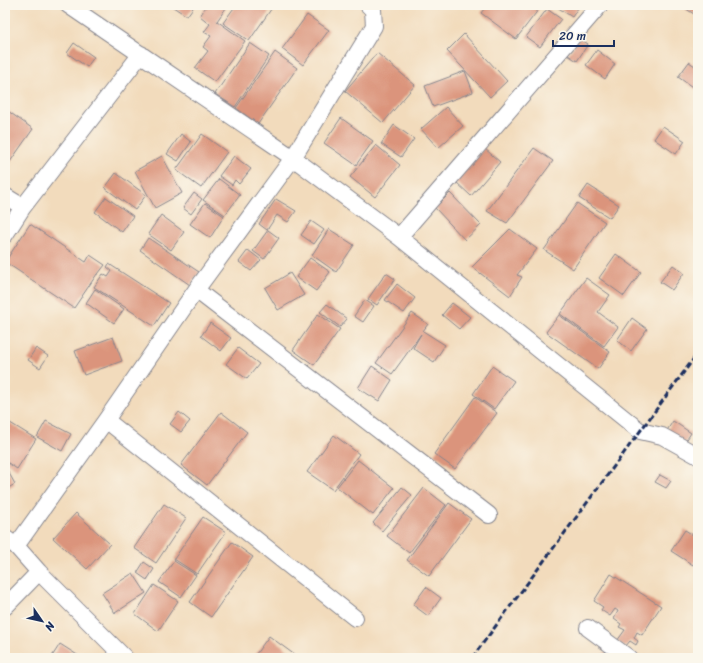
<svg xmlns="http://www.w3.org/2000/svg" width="703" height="663" viewBox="0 0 703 663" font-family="Sriracha,sans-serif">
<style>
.building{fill:#db947c}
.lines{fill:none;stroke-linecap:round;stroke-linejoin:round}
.street-casing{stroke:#86858d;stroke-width:18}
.street{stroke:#fff;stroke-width:16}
.rail{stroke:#1b2f5e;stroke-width:3;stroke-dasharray:6 3;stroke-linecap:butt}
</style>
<rect width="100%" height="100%" fill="#fbf7ec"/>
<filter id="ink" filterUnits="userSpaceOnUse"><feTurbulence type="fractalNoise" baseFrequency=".025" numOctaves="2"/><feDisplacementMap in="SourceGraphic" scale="8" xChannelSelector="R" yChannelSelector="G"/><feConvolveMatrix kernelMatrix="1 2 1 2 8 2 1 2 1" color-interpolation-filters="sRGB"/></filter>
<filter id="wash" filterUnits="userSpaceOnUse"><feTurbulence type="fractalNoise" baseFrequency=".012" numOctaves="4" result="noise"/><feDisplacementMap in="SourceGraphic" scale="16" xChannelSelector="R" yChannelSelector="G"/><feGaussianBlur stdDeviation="0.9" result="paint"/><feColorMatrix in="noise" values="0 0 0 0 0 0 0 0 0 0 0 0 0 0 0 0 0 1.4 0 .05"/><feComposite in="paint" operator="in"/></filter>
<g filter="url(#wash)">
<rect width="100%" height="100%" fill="#f2dbbc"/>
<g id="blocks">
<path class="building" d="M170,5h25l-8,11z
M207,5h15l4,3 -9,13 28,20 -30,41 -20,-14 13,-17 -5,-4 8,-11 -7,-4 6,-8 -10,-8z
M236,5h38l-25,36 -26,-18z
M487,5h55l-26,34 -35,-26z
M554,5h26l-8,12z
M680,5h18v4l-4,5z
M547,9l14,10 -21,28 -14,-10z
M307,15l22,15 -26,35 -21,-16z
M464,34l43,47 -17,16 -43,-46z
M579,38l9,6 -11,17 -9,-6z
M74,43l20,14 -7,10 -20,-14z
M250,43l19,13 -34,51 -20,-13z
M597,50l18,14 -10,15 -19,-14z
M275,52l22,16 -39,56 -22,-16z
M377,53l38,32 -32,38 -38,-32z
M689,62l9,6v23l-20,-14z
M465,71l8,21 -40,15 -8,-21z
M446,107l17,19 -25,22 -17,-19z
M8,111l25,18 -28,40v-53z
M341,118l32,23 -17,24 -32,-22z
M394,125l20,14 -13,18 -20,-13z
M663,126l22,15 -9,13 -22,-15z
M181,134l10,8 -13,19 -11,-7z
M202,134l25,18 -26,36 -25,-18z
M376,145l24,20 -25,32 -25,-20z
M484,148l16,14 -29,34 -16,-15z
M534,148l19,13 -46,62 -20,-12z
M162,156l20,37 -27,15 -20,-37z
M234,156l17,13 -12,15 -4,-4 -3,5 -13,-9z
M116,173l30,22 -11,15 -30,-22z
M219,179l21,16 -15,20 -22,-15z
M588,185l31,20 -9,13 -31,-20z
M194,193l8,6 -11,15 -8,-6z
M450,193l31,32 -16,15 -30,-32z
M106,197l27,19 -11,16 -27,-20z
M276,199l20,12 -8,11 -11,-7 -10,15 -8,-6z
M205,203l19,13 -14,22 -20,-14z
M577,203l28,19 -32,47 -29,-19z
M161,215l23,17 -13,18 -23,-16z
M311,221l13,9 -10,14 -13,-9z
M30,224l56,38 4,-7 15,10 -7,9h-1l-23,34 -69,-46z
M329,229l25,16 -18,27 -24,-17z
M510,229l27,20 -20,26 5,2 -12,19 -38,-29z
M268,230l11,8 -15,21 -11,-8z
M148,238l51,34 -9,13 -50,-35z
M248,250l13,10 -10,11 -12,-9z
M616,254l25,18 -17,24 -25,-18z
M310,258l20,14 -14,19 -20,-14z
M109,264l60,39 -15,23 -60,-39 9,-13 5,3 4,-6 -5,-4z
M673,265l11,8 -12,17 -12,-8z
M290,273l14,22 -26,15 -13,-22z
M386,273l9,6 -18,26 -9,-6z
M586,278l24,17 -12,17 20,15 -14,19 -44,-32z
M397,284l18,14 -11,15 -19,-13z
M95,289l29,20 -10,14 -28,-20z
M365,300l9,6 -11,16 -9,-6z
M452,303l18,14 -11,12 -17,-14z
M327,304l20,15 -7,8 -20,-15z
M412,313l16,11 -5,7 22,14 -11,17 -21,-14 8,-14 -29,40 -16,-11z
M318,314l22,15 -26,36 -21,-15z
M559,315l51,37 -12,17 -52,-37z
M632,318l15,11 -16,22 -14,-11z
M210,323l21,15 -10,13 -20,-15z
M113,337l9,24 -38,14 -9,-24z
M36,348l12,8 -8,12 -12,-8z
M238,348l21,16 -12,15 -21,-15z
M372,366l20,14 -13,21 -21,-13z
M492,366l22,15 -20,28 -21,-15z
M475,397l22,16 -42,56 -21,-15z
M179,412l11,9 -9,11 -11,-8z
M221,412l26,20 -40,53 -26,-20z
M7,421l29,18 -19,30 -12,-8v-38z
M46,421l25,13 -9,17 -25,-14z
M673,421l18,12 -7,11 -18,-12z
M334,435l25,19 -26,36 -26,-18z
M358,460l36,28 -21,27 -36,-28z
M5,466l10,18 -10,6z
M660,475l11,6 -5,7 -11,-6z
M402,487l10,8 -30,36 -9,-8z
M424,488l22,17 -37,48 -22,-17z
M449,503l22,16 -42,57 -22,-16z
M164,504l22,14 -30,45 -22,-15z
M76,513l34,31 -23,25 -34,-31z
M203,517l23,15 -29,42 -23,-15z
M685,530l13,8v19l-5,8 -22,-14z
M232,542l21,15 -42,60 -21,-15z
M174,561l22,14 -15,22 -22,-15z
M144,562l10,7 -7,11 -10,-7z
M133,573l13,20 -31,20 -13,-20z
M611,574l50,32 -19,29 -5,-3 -3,6 4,3 -2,4 -6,-4 -5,6 -8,-6 8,-11 -6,-3 2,-3 -7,-5 4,-8 -3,-2 -5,7 -9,-6 2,-3 -9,-6z
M154,585l24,16 -20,30 -23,-17z
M426,587l15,11 -13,18 -15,-11z
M269,636l30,22h-46z
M60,644l22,14h-31z
M605,652l8,6h-13z"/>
</g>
</g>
<g filter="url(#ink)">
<use href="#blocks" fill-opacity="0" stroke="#86858d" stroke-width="1"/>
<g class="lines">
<g class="street-casing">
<path id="street" d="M68,5l225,153 106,79 241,194 22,5 36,20
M5,196l18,11
M5,235l18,-28 118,-153
M399,237l201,-232
M196,290l293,225
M106,420l249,198
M5,538l11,8 23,26 86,86
M16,546l90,-126 90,-130 97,-132 81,-132 -1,-16 -5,-5
M5,607l34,-35
M588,628l41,30"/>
</g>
<use href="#street" class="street"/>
<path class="rail" d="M472,658l226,-305"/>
</g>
</g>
<rect width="703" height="663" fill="none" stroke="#fbf7ec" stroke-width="20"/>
<g transform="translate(42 621) rotate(124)" stroke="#fbf7ec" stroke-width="3" paint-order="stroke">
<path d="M0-3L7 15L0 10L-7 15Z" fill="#1b2f5e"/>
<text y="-6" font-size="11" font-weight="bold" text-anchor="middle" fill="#1b2f5e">N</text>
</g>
<path d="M553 40v6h61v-6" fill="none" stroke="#1b2f5e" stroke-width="2"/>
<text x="559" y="40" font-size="12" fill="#1b2f5e" stroke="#fbf7ec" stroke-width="3" paint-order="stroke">20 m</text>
</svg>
